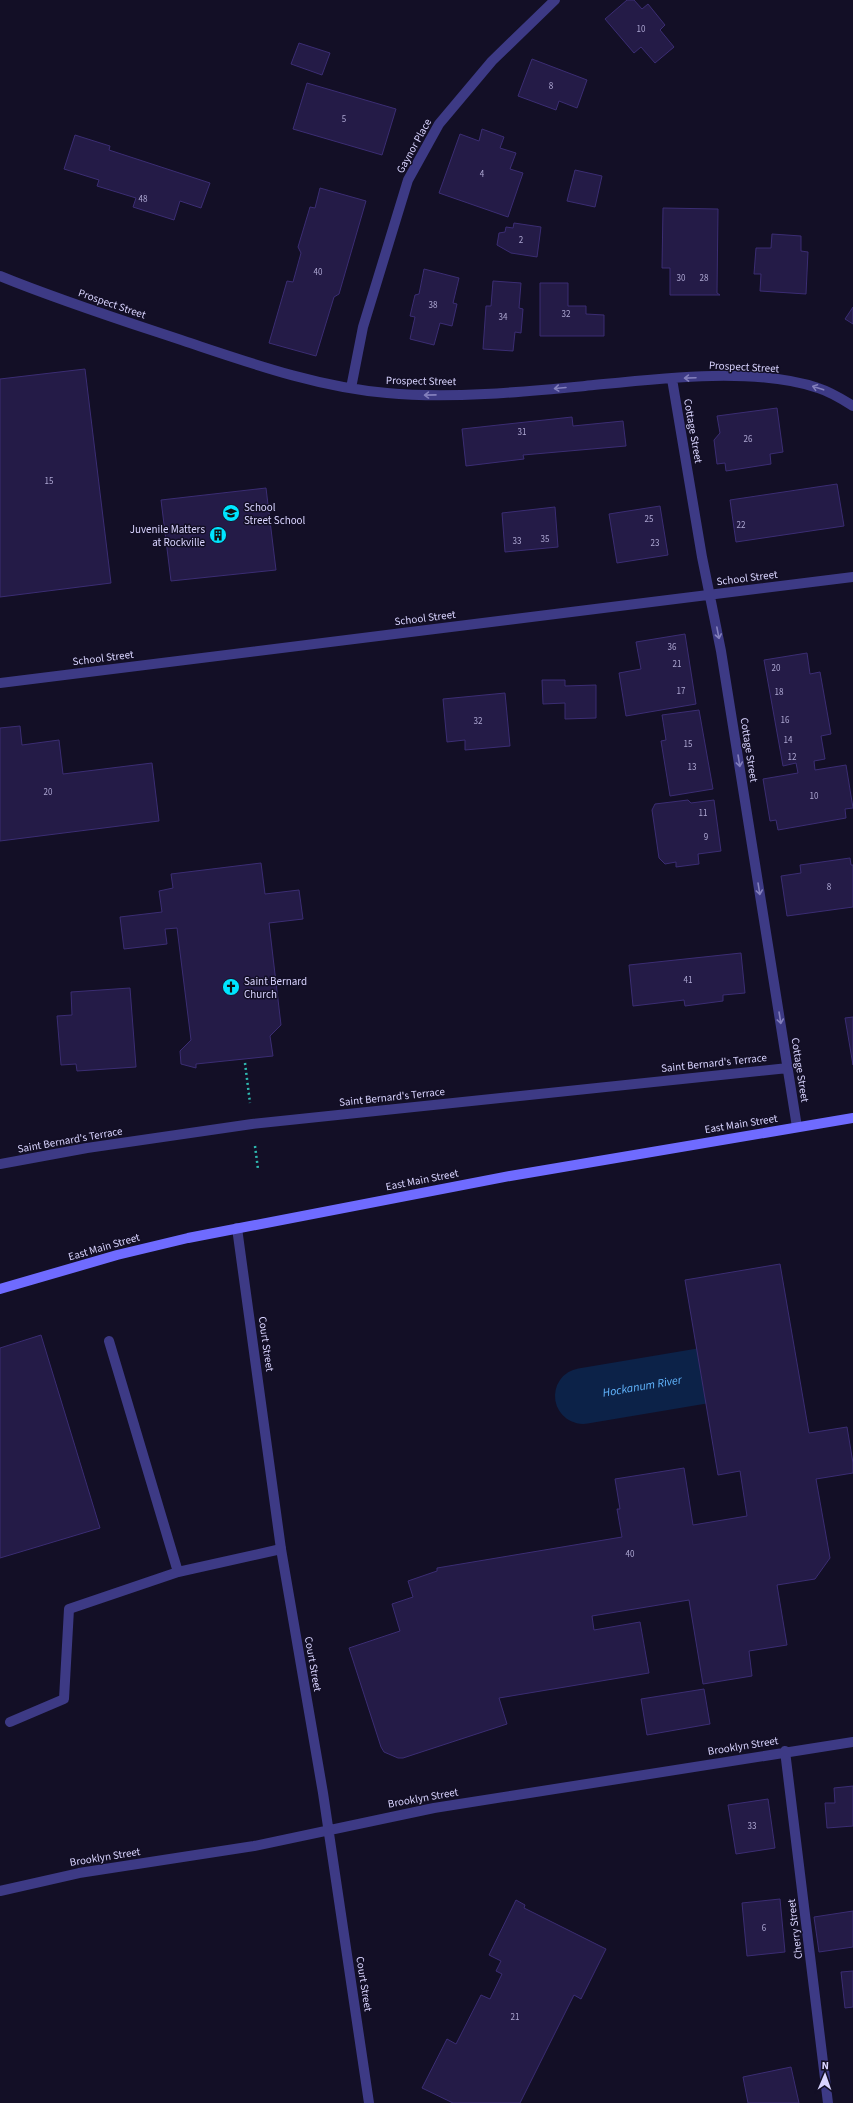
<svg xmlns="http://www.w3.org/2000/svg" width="853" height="2103" viewBox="0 0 853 2103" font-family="'Source Sans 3',sans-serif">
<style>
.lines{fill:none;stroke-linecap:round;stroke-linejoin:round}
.river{stroke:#0c2248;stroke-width:56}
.building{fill:#241b47;stroke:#3b2d73}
.path{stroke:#2fb8b0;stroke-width:2.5;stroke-dasharray:2 3;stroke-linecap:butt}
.service{stroke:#3d3a85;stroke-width:10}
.minor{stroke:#3d3a85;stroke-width:10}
.secondary{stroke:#6f6bff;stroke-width:10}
.oneway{stroke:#837fbc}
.labels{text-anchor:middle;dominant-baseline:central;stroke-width:3;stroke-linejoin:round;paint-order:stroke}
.number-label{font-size:9px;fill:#aca6d1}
.street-label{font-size:11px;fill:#d9d4ff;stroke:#130f26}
.poi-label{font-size:11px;fill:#d9d4ff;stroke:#130f26;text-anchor:start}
.water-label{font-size:12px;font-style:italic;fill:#62b6ff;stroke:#130f26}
</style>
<rect width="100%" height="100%" fill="#130f26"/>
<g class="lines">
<path class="river" id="s1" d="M583,1396l119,-20"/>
</g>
<path class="building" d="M627,0h7l8,9 6,-5 17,21 -5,5 14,17 -19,16 -14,-16 -7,6 -29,-34z
M299,43l31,10 -8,22 -31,-11z
M532,59l55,21 -10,28 -18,-7 -3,9 -38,-14z
M307,83l89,26 -14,46 -89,-26z
M482,129l22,8 -4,11 16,5 -6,16 13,4 -15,44 -69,-24 21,-59 19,7z
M75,135l35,11 -1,4 101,33 -9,25 -21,-7 -6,19 -41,-13 3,-9 -39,-12 2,-6 -35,-11z
M575,170l27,6 -7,31 -28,-6z
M320,188l46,13 -27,93 -5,3 -18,59 -47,-13 18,-62 6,1 8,-29 -3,-6 12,-40 5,1z
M663,208l55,1 -1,84 3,2h-50v-27h-8z
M514,223l27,4 -4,30 -26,-4 -14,-8 2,-12 6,-1 1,-5 7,1z
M772,234l29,2v15l7,1 -2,42 -46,-3 1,-17h-7l2,-26h15z
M424,269l35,9 -6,25 4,1 -5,22 -12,-3 -6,22 -24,-6 5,-22 -5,-1 5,-21 4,-1z
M493,281l28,2 -2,25 4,1 -2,24 -6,-1 -2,19 -30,-2 3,-43h5z
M540,283h28v23h18v8l18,1v21h-64z
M853,307v17l-8,-5z
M85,369l26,214 -111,14v-218z
M777,408l6,44 -13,2 1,10 -45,7 -1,-8 -8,1 -3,-24 6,-7 -3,-17z
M572,417l1,9 50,-5 3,25 -103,9 1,4 -58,7 -4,-37z
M837,484l7,42 -108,16 -6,-42z
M266,488l10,82 -105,11 -10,-81z
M660,506l8,49 -51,8 -8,-49z
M555,507l3,40 -53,5 -3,-39z
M685,634l11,70 -70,12 -7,-43 22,-4 -5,-27z
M807,653l3,21 10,-2 11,62 -10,2 4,23 -11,2 1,9 31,-5 7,43 -8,1 1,9 -68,12 -2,-10 -6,1 -7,-42 35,-6 -2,-10 -13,3 -19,-106z
M542,680h23v6l31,-1v33l-31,1v-16l-22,1z
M505,693l5,53 -45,4v-10l-18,2 -4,-43z
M699,710l14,79 -43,7 -9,-55 5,-1 -4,-25z
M20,726l2,19 37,-5 4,34 89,-11 7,58 -159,20v-113z
M688,800l3,3 23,-3 7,51 -23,3 1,10 -23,3v-5l-11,2 -6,-6 -7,-48 3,-6z
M850,858l1,7h2v42l-66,9 -6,-40 20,-3 -1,-8z
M261,863l4,31 34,-4 4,29 -34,4 12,102 -11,11 3,20 -77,8v4l-15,-4 -1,-13 11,-11 -14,-112 -12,1 2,15 -43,5 -4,-32 42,-5 -3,-21 14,-3 -2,-14z
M741,953l4,40 -22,2v6l-38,5 -1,-6 -51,6 -4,-41z
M130,988l6,79 -59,4 -1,-7 -15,1 -4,-49 15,-1 -1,-23z
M853,1017v48l-8,-47z
M780,1264l29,169 38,-6 6,36v10l-37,6 14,79 -15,21 -38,6 10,60 -38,6 3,25 -49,8 -14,-84 -97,16 2,14 46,-8 9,51 -150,25 8,26 -104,34h-5l-14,-6 -3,-5 -32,-99 51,-17 -8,-27 21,-7 -5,-16 29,-10v-3l185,-31 -5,-28h3l-5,-30 69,-11 9,57 54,-9 -7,-45 -22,4 -33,-195z
M41,1335l59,193 -100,30v-210z
M704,1689l6,35 -63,11 -6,-36z
M853,1786v40l-26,2 -2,-25h10l-1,-15z
M768,1799l7,49 -39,6 -8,-49z
M780,1899l5,53 -38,4 -5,-53z
M516,1900l9,5 -1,3 82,41 -25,50 -7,-4 -54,108h-67l-31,-15 25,-49 9,5 25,-49 9,4 12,-25 -6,-3 5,-10 -12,-6z
M853,1911v36l-34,5 -5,-35z
M853,1971v36l-8,1 -4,-36z
M791,2067l8,36h-51l-5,-26z"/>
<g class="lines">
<path class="path" d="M245,1063l5,40
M255,1146l3,23"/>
<path class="service" d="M109,1341l69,231
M10,1722l54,-23 5,-90 109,-37 103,-23"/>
<path class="minor" d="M0,276c61,25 124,45 187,66 66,22 131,45 200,51 63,6 135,-1 198,-7 68,-7 169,-20 233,2 13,4 24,11 35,18
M672,379l30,178 19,94 76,476
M351,388l12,-61 45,-147 31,-56 53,-63 63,-61
M0,683l853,-106
M0,1164l87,-16 165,-24 536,-56
M237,1228l44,321 42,244 46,310
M785,1751l43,352
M0,1891l79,-18 175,-27 180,-38 419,-66"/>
<path class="secondary" d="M0,1289l117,-34 71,-17 322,-62 343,-58"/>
</g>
<defs><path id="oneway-shaft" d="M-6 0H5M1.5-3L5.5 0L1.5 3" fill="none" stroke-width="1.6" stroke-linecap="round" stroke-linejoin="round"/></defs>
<g class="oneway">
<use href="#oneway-shaft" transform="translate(690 378) rotate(178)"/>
<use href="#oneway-shaft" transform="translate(560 388) rotate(175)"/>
<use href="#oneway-shaft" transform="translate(818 388) rotate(-162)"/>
<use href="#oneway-shaft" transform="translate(430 395) rotate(179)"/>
<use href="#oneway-shaft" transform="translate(718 633) rotate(79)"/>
<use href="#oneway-shaft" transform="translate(739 761) rotate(81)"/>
<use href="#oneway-shaft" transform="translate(759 889) rotate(81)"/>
<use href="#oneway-shaft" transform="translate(780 1018) rotate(81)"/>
</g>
<defs>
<g id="school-disc" transform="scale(0.9)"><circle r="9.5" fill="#00e5ff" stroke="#130f26"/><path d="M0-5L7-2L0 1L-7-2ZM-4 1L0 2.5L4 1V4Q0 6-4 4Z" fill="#111"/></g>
<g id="building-disc" transform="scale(0.9)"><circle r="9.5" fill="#00e5ff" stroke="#130f26"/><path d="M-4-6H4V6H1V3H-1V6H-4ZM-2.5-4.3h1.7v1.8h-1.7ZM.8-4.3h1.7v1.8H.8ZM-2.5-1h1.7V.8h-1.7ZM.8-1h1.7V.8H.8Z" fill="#111"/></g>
<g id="church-disc" transform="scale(0.9)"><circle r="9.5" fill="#00e5ff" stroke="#130f26"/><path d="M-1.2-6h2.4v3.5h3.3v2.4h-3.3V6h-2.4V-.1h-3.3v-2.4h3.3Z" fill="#111"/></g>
</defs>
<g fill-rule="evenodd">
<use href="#school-disc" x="231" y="513"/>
<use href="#building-disc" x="218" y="535"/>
<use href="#church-disc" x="231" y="987"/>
</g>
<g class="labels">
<g class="number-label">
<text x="641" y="29">10</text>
<text x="551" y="86">8</text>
<text x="344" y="119">5</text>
<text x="482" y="174">4</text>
<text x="143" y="199">48</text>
<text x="521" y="240">2</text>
<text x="318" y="272">40</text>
<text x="681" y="278">30</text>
<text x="704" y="278">28</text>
<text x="433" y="305">38</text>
<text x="566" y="314">32</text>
<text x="503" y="317">34</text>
<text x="522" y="432">31</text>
<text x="748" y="439">26</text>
<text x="49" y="481">15</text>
<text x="649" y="519">25</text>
<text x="741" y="525">22</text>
<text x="545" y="539">35</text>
<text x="517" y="541">33</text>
<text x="655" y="543">23</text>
<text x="672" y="647">36</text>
<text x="677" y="664">21</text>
<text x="776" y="668">20</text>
<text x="681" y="691">17</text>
<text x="779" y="692">18</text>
<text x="785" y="720">16</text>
<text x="478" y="721">32</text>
<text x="788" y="740">14</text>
<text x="688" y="744">15</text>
<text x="792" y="757">12</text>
<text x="692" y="767">13</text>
<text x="48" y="792">20</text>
<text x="814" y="796">10</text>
<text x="703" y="813">11</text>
<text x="706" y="837">9</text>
<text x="829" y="887">8</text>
<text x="688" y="980">41</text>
<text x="630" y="1554">40</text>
<text x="752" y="1826">33</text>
<text x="764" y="1928">6</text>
<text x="515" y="2017">21</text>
</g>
<g class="street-label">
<text transform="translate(414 146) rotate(-61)">Gaynor Place</text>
<text transform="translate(112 304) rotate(19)">Prospect Street</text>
<text transform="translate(744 367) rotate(3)">Prospect Street</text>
<text transform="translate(421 381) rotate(1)">Prospect Street</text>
<text transform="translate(693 431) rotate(80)">Cottage Street</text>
<text transform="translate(747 578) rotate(-7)">School Street</text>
<text transform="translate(425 618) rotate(-7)">School Street</text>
<text transform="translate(103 658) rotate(-7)">School Street</text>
<text transform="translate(749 750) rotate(81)">Cottage Street</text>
<text transform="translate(714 1063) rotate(-6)">Saint Bernard's Terrace</text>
<text transform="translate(800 1070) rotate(81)">Cottage Street</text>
<text transform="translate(392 1097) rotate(-6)">Saint Bernard's Terrace</text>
<text transform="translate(741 1124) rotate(-9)">East Main Street</text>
<text transform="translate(70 1140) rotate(-10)">Saint Bernard's Terrace</text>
<text transform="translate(422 1180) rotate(-11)">East Main Street</text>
<text transform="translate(104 1247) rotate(-16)">East Main Street</text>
<text transform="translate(266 1344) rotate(82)">Court Street</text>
<text transform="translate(313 1664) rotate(80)">Court Street</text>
<text transform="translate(743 1746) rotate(-9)">Brooklyn Street</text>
<text transform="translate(423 1798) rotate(-10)">Brooklyn Street</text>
<text transform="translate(105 1857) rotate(-9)">Brooklyn Street</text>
<text transform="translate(795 1929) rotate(-97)">Cherry Street</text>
<text transform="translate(364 1984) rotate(81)">Court Street</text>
</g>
<g class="poi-label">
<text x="244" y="507">School<tspan x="244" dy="13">Street School</tspan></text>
<text x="205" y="529" text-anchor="end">Juvenile Matters<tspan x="205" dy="13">at Rockville</tspan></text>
<text x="244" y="981">Saint Bernard<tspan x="244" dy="13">Church</tspan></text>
</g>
<g class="water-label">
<text stroke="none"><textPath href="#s1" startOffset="60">Hockanum River</textPath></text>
</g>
</g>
<g transform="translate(825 2075) rotate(2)" stroke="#130f26" stroke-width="3" paint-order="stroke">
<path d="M0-3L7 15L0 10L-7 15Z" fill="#d9d4ff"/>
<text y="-6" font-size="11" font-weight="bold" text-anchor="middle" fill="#d9d4ff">N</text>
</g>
</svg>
